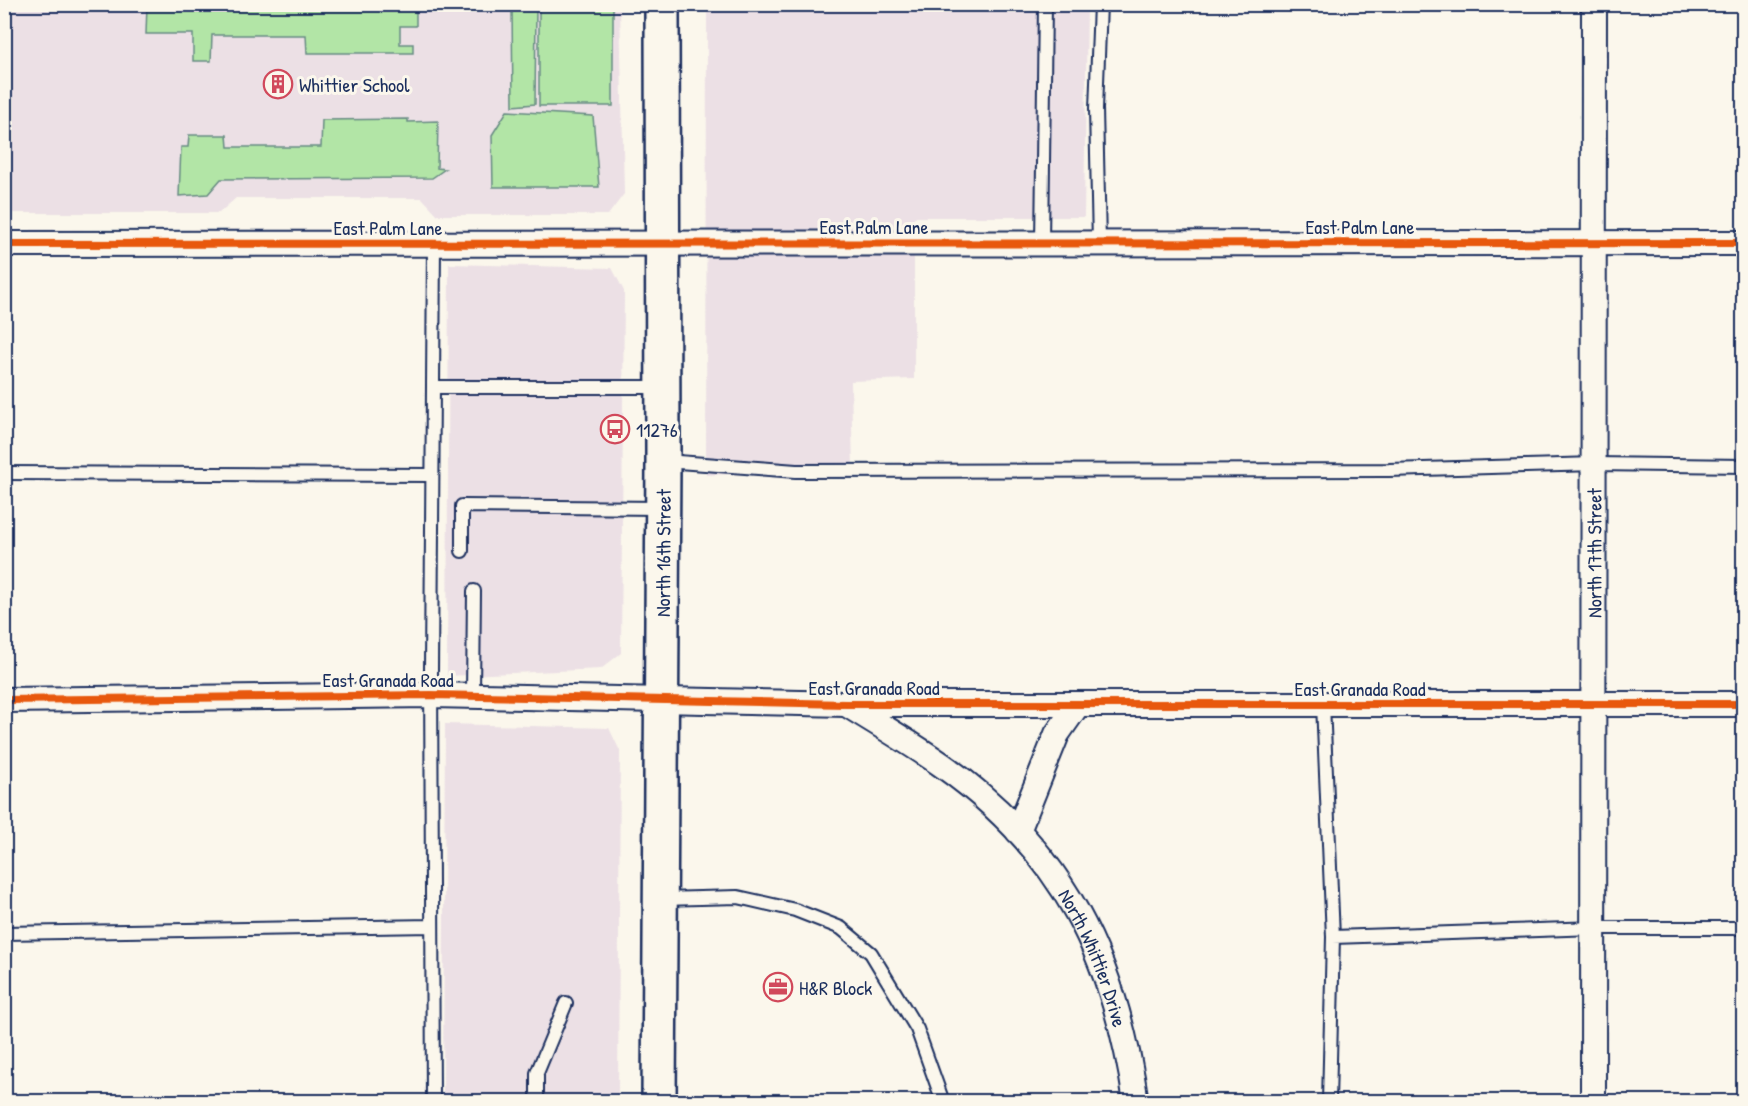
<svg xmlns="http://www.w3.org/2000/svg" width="1748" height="1106" viewBox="0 0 1748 1106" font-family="'Patrick Hand',sans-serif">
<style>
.built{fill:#ece0e5}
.green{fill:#b2e5a6;stroke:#668a82;stroke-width:1.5}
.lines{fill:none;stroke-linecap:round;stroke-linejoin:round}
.service-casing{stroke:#1b2f5e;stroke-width:16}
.minor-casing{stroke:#1b2f5e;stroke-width:28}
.secondary-casing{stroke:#1b2f5e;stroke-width:38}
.service{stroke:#fbf7ec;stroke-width:12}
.minor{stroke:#fbf7ec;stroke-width:24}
.secondary{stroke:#fbf7ec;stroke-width:33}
.cycleway-casing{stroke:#fbf7ec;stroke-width:11}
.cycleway{stroke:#e8590c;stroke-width:8}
.labels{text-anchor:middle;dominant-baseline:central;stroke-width:6;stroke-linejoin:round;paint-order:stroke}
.poi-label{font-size:20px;fill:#1b2f5e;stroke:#fbf7ec;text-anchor:start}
.street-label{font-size:20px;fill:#1b2f5e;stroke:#fbf7ec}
</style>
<rect width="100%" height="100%" fill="#fbf7ec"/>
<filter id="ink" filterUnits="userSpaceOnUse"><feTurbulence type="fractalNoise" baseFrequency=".0167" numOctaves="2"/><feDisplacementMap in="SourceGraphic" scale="12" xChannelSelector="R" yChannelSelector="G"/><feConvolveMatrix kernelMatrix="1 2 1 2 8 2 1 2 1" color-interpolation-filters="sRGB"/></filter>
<g filter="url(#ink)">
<path class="built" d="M4,5h616l4,189 -16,21h-170l-16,-17h-186l-17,15h-214z
M707,5h380l-3,212h-170v162l-63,2 2,89 -147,5z
M449,264l163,4 12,23 -3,362 -20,16 -154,7z
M445,724l164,4 11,23 -2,350 -175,1z"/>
<path class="green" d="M147,5h269v21h-16v18h13v9h-106l-1,-18h-94l-1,26h-18v-27h-47z
M539,5h74v101h-74z
M512,8l24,2 -1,94 -22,2z
M507,111l86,5 6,71h-106l-1,-52z
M408,119v3l30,-1 -1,47 8,1 -13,9 -211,1 -13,15 -29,2 2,-49h7l1,-12h38l1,12h93l1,-27z"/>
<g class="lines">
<g class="service-casing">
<path id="service" d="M1042,243l3,-239
M1099,243l-3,-134 4,-105
M433,387h228
M665,461l131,10 593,-1 207,-6 148,2
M4,473l428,2
M462,551v-45l199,2
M473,695l1,-104
M1323,704l10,233 -4,165
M662,899l76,-2 57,13 46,18 30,25 46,76 26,73
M4,933l428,-7
M1333,937l262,-9h149
M433,1102l-2,-430 3,-429
M537,1102v-29l29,-70"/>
</g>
<g class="minor-casing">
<g id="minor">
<path d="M4,244l1740,-1"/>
<path d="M4,700l427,-5 415,9h898"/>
<path id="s1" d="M846,704c32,20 65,39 96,61 121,85 173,193 194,337"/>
<path d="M1018,831l39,-97 21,-30"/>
<path id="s2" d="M1593,1102l1,-1098"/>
</g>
</g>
<g class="secondary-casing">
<g id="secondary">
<path id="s3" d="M659,1102l4,-641 -1,-457"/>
</g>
</g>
<use href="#service" class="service"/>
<use href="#minor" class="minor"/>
<use href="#secondary" class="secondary"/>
<g class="cycleway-casing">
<path id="cycleway" d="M4,244l1740,-1
M4,700l427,-5 415,9h898"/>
</g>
<use href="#cycleway" class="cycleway"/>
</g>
</g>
<defs>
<g id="building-ring" transform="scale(1.5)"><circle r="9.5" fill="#fbf7ec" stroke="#d1495b" stroke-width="1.5"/><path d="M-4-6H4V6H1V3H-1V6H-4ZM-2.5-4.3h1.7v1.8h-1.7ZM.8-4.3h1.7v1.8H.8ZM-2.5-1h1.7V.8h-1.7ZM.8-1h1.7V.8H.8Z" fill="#d1495b"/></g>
<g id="bus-ring" transform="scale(1.5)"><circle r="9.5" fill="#fbf7ec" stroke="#d1495b" stroke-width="1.5"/><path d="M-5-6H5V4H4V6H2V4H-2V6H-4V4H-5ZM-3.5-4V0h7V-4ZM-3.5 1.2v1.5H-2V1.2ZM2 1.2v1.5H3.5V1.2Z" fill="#d1495b"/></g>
<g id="office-ring" transform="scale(1.5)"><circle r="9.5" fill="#fbf7ec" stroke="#d1495b" stroke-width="1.5"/><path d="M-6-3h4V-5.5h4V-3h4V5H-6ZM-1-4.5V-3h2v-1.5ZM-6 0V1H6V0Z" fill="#d1495b"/></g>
</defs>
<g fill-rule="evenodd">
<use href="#building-ring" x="278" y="84"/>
<use href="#bus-ring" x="615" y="429"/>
<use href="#office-ring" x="778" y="987"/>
</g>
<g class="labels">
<g class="poi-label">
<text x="299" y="84">Whittier School</text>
<text x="636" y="429">11276</text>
<text x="799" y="987">H&amp;R Block</text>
</g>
<g class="street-label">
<text x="874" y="226">East Palm Lane</text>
<text x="1360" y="226">East Palm Lane</text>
<text x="388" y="227">East Palm Lane</text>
<text stroke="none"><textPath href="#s3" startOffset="549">North 16th Street</textPath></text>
<text stroke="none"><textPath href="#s2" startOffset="549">North 17th Street</textPath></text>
<text x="388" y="679">East Granada Road</text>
<text x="874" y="687">East Granada Road</text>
<text x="1360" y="688">East Granada Road</text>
<text stroke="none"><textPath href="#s1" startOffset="364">North Whittier Drive</textPath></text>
</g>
</g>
<rect width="1748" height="1106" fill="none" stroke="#fbf7ec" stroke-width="24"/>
<rect x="12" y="12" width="1724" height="1082" fill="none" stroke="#1b2f5e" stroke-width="2" filter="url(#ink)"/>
</svg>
